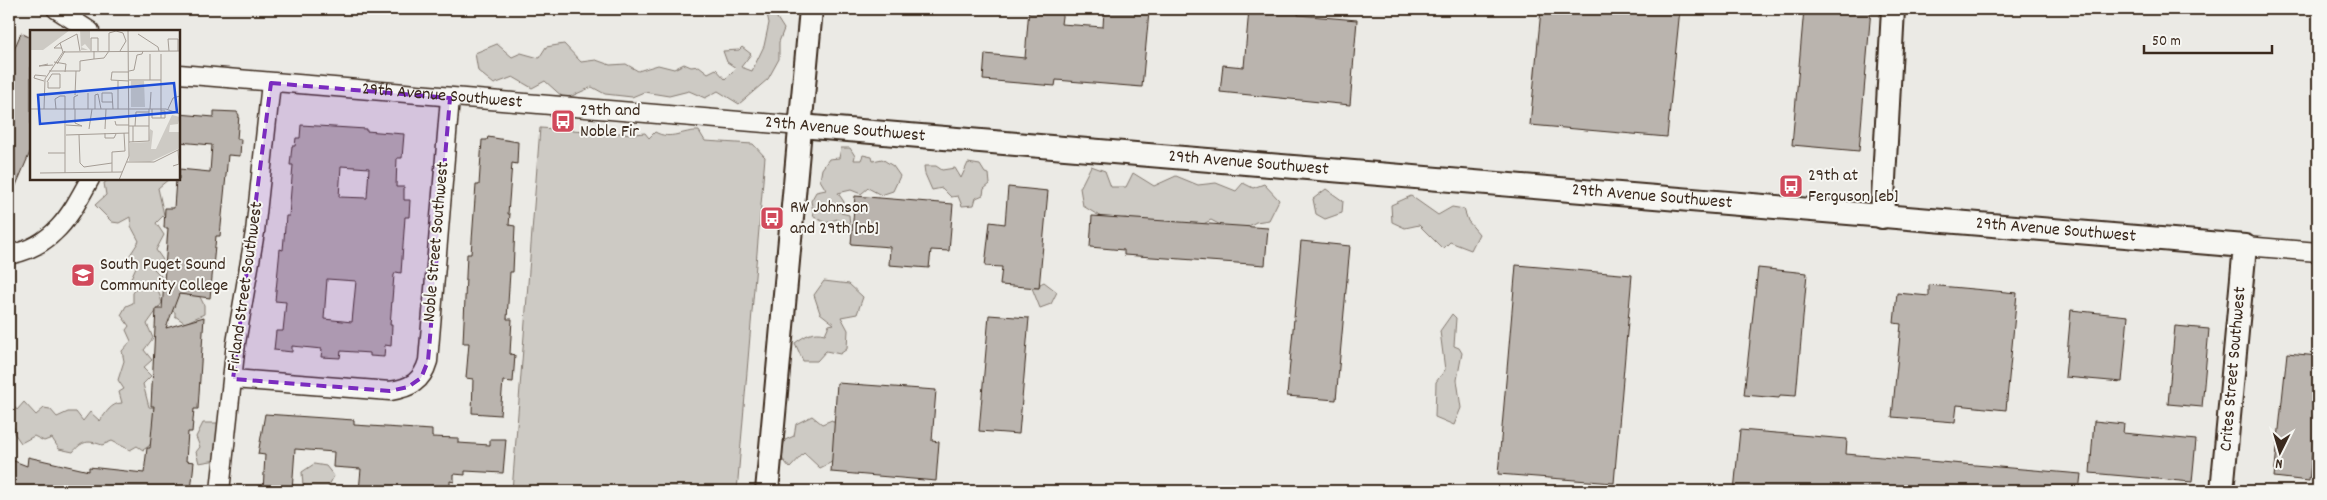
<svg xmlns="http://www.w3.org/2000/svg" width="2327" height="500" viewBox="0 0 2327 500" font-family="Dekko,sans-serif">
<style>
.green{fill:#cdcac4;stroke:#847a71}
.building{fill:#bab4ae;stroke:#3b2a1e;fill-rule:evenodd}
.lines{fill:none;stroke-linecap:round;stroke-linejoin:round}
.minor-casing{stroke:#3b2a1e;stroke-width:21}
.tertiary-casing{stroke:#3b2a1e;stroke-width:26}
.minor{stroke:#f6f6f2;stroke-width:18}
.tertiary{stroke:#f6f6f2;stroke-width:22}
.marked{fill:#7b2cbf;fill-opacity:0.2;stroke:#7b2cbf;stroke-width:4;stroke-dasharray:10 6;stroke-linejoin:round}
.labels{text-anchor:middle;dominant-baseline:central;stroke-width:4;stroke-linejoin:round;paint-order:stroke}
.street-label{font-size:18px;fill:#3b2a1e;stroke:#f6f6f2}
.poi-label{font-size:18px;fill:#3b2a1e;stroke:#f6f6f2;text-anchor:start}
.inset-road{fill:none;stroke:#a59d95;stroke-width:1}
.view{fill:#1d4ed8;fill-opacity:0.15;stroke:#1d4ed8;stroke-width:2.5}
.inset-edge{fill:none;stroke:#3b2a1e;stroke-width:2.5}
</style>
<rect width="100%" height="100%" fill="#ebeae5"/>
<filter id="ink" filterUnits="userSpaceOnUse"><feTurbulence type="fractalNoise" baseFrequency=".02" numOctaves="2"/><feDisplacementMap in="SourceGraphic" scale="10" xChannelSelector="R" yChannelSelector="G"/><feConvolveMatrix kernelMatrix="1 2 1 2 8 2 1 2 1" color-interpolation-filters="sRGB"/></filter>
<g filter="url(#ink)">
<path class="green" d="M766,9h13l-2,9 7,11 -5,13v17l-11,20 -29,25 -21,-13 -13,7 -16,-7 -20,5 -25,-4 -12,5 -27,-3 -13,-7 -27,12 -20,-18 -13,7 -19,-11 -19,7 -16,-13 -3,-18 22,-9 15,13 9,-4 18,5 7,-11 18,-3 17,18 15,-2 14,5 16,-1 12,7 20,-6 16,4 10,-5 7,3 8,-1 9,7 8,-4 9,10 11,-11 -9,-6 -4,-11 16,-1 3,-3 9,7 -10,13 11,4 12,-25 5,-23z
M540,128l94,6 11,-1 4,5 6,-6c16,9 28,-2 44,-1l6,10 48,3 12,13 -28,334h-225z
M841,148h9l5,8 -1,4h7l2,-5 9,2 1,4 9,-2 11,7 7,10 -7,15 -12,4 -13,-7 -7,6 -10,-4 -13,3 6,9 -3,11 8,2 1,10 -9,3 -4,-9 -11,4 -12,-6 -3,-16 5,-9 10,-2 -6,-10 2,-11 7,-10 10,-1z
M968,163l12,2 5,8 4,1 1,10 -6,5 -1,6 -7,3 -2,7 -12,1 -4,-10 -7,1 -9,-9 -10,2 -7,-16 -1,-8h12l6,4 13,-2 6,10z
M1091,166l14,5 6,16h15l7,-14 21,13 22,-10 22,9 18,-2 20,8 7,-8 10,5 11,-4 15,16 -10,20 -13,2 -20,11 -25,-13 -23,12 -32,-1 -30,-13 -20,2 -23,-14 -3,-18z
M110,179h59l-11,9 6,27 -8,8 8,12 -8,15 7,10 -9,9 9,9 -5,11 4,14 -15,21 6,14 -9,12 8,10 -9,8 8,8 -8,8 6,23 26,2 -26,37 -6,4 -6,-4 -7,4 -18,-9 -10,4c-14,-5 -20,-4 -29,7l-14,-3 -7,-11 -8,3 -10,-5 -13,7 -7,-10 1,-5 -6,-1 1,-25 7,8 7,-8 12,13 8,-7 6,1 7,8 11,-5h8l7,9 7,-9 10,9c6,-8 11,-18 22,-18l-3,-11 5,-3 -6,-9 6,-19 -2,-10 9,-10 -5,-11 3,-4 -8,-11 5,-9 7,-3v-10l3,-4 -6,-9 6,-13 -6,-12 9,-14 -8,-15 -1,-9 -11,6 -7,-1 -17,-17 11,-10 -2,-12z
M1326,189l17,12 -1,12 -17,6 -9,-5 -3,-15z
M1411,196l27,19 14,-8 12,2 4,12 11,13 -8,16 -21,-8 -7,7 -24,-24 -14,3 -13,-6 -1,-17z
M824,281l25,3 14,13 -6,17 -16,3 7,13 -1,19 -7,5 -14,-3 -9,10h-14l-8,-18c11,-8 17,-12 30,-9l4,-9 5,-1 -14,-11 -6,-18z
M1044,282l13,10 -6,12 -11,4 -8,-20h7l1,-4z
M179,294l20,1 5,10v9l-19,9 -10,-7v-4l-5,-2z
M1452,314l4,4 -2,28 5,2 3,5 -5,27 4,28 -7,17 -19,-8 1,-35 9,-12 -5,-39z
M812,416l10,8 10,-4 10,13 -10,29 -12,6 -16,-15 -14,15 -10,-12 5,-16 9,-4 2,-12z
M203,423h15l4,7 -5,30 -18,3 -3,-11 4,-5 -4,-10z
M314,464l12,2 8,10 -8,15h-8l-15,-5 -1,-14z"/>
<path class="building" d="M1029,9h34l-2,15 42,3 1,-18 45,3 -7,75 -86,-7 -1,6 -72,-6 2,-26 40,4z
M1249,9h50l-1,6 59,5 -7,85 -130,-13 3,-27 21,2z
M1578,9h102l-13,128 -137,-12 11,-115 36,3z
M1804,9h67l-12,142 -67,-6z
M21,33l10,5v112l-22,52v-141z
M214,111l23,1 2,3 -2,24h4l-1,17 -12,-1 -8,81h-4l-6,62 -31,-4 -13,34 38,-11 -6,92h-4l-2,23h-4l-2,29 8,1 -3,29h-182v-32l18,7 1,-9 61,14v-4l55,6 3,-25h3l4,-42h-3l5,-97h6l6,-81h-4l1,-20h9l2,-29h3v-10l31,3 2,-27 -33,-3v-28l35,3z
M301,125l65,4v2l38,3 -2,24h-5l-1,29h8v13h6l-1,17h-4l-4,56 -5,-1 -2,3 -4,50h2l-1,21 -6,-1 -1,12 -14,-1v-3l-29,-2 -1,7 -19,-1 1,-8 -30,-3v6l-18,-2 2,-19h7l3,-29 -11,-1 5,-52 3,1 3,-34h3l4,-51h-3l2,-19h3l1,-8h4zM341,166l28,2 -2,30 -28,-1zM327,279l29,2 -4,41 -28,-3z
M488,137l30,5 -1,22 -5,-1 -4,51h2l-1,11 6,1 -2,46h-3l-3,47h5l-2,35 5,1 -2,27 -10,-1 -3,34 -28,-2 1,-34 -7,-1 3,-35h-6l4,-89h4l5,-69h3l3,-45h5z
M1008,187l40,4 -9,97 -39,-3 2,-18 -17,-1 5,-44 15,2z
M855,196l98,8 -4,47 -18,-1 -2,18 -40,-3 1,-18 -39,-3z
M1092,216l176,12 -3,37 -141,-10v-5l-34,-3z
M1301,241l49,5 -14,154 -49,-4z
M1516,265l116,10 -18,208 -116,-9z
M1758,268l49,5 -11,123 -16,-1 -1,3 -35,-3z
M1929,285l88,8 -11,117 -49,-5 -2,17 -63,-5 9,-93 -7,-1 3,-30 32,3z
M2071,310l57,6 -6,66 -57,-5z
M989,315l40,3 -10,116 -40,-3z
M2175,326l34,3 -7,78 -34,-3z
M2287,353l31,3v43l-9,82 -35,-4z
M837,383l99,7 -4,51 7,1 -3,39 -105,-9z
M265,414l89,6v5l78,5v7l26,1v5l32,2v-6h16l-3,34 -38,-2v4l-11,-1v8l-4,-1v10h-91l2,-22 -28,-2 1,-15 -39,-3 -3,42h-29l2,-36 -7,-1z
M2094,421l30,3 -1,9 73,7 -4,42 -102,-9z
M1740,430l107,9 -1,15 235,20 -2,17h-345z"/>
<g class="lines">
<g class="minor-casing">
<g id="minor">
<path d="M56,9l34,22"/>
<path id="s1" d="M179,74l621,52"/>
<path d="M2245,246l73,6"/>
<path d="M9,255c45,-9 61,-39 81,-76"/>
<path d="M233,379l157,12c20,-3 32,-9 38,-30l22,-263"/>
<path d="M220,491l16,-148 19,-111 16,-149"/>
</g>
</g>
<g class="tertiary-casing">
<g id="tertiary">
<path id="s2" d="M800,126l1445,120 -23,245"/>
<path d="M1882,217l11,-208"/>
<path d="M767,491l44,-482"/>
</g>
</g>
<use href="#minor" class="minor"/>
<use href="#tertiary" class="tertiary"/>
</g>
</g>
<path class="marked" d="M271,83l179,15 -22,263 -7,17 -13,9 -18,4 -157,-12z"/>
<defs>
<g id="bus-square" transform="scale(1.25)"><rect x="-9" y="-9" width="18" height="18" rx="4" fill="#d1495b" stroke="#f6f6f2"/><path d="M-5-6H5V4H4V6H2V4H-2V6H-4V4H-5ZM-3.5-4V0h7V-4ZM-3.5 1.2v1.5H-2V1.2ZM2 1.2v1.5H3.5V1.2Z" fill="#fff"/></g>
<g id="university-square" transform="scale(1.25)"><rect x="-9" y="-9" width="18" height="18" rx="4" fill="#d1495b" stroke="#f6f6f2"/><path d="M0-5L7-2L0 1L-7-2ZM-4 1L0 2.5L4 1V4Q0 6-4 4Z" fill="#fff"/></g>
</defs>
<g fill-rule="evenodd">
<use href="#bus-square" x="563" y="121"/>
<use href="#bus-square" x="1791" y="186"/>
<use href="#bus-square" x="772" y="218"/>
<use href="#university-square" x="83" y="275"/>
</g>
<g class="labels">
<g class="street-label">
<text stroke="none"><textPath href="#s1" startOffset="264">29th Avenue Southwest</textPath></text>
<text transform="translate(845 130) rotate(5)">29th Avenue Southwest</text>
<text stroke="none"><textPath href="#s2" startOffset="450">29th Avenue Southwest</textPath></text>
<text stroke="none"><textPath href="#s2" startOffset="855">29th Avenue Southwest</textPath></text>
<text stroke="none"><textPath href="#s2" startOffset="1260">29th Avenue Southwest</textPath></text>
<text transform="translate(437 242) rotate(-85)">Noble Street Southwest</text>
<text transform="translate(246 287) rotate(-82)">Firland Street Southwest</text>
<text transform="translate(2234 369) rotate(-85)">Crites Street Southwest</text>
</g>
<g class="poi-label">
<text x="580" y="111">29th and<tspan x="580" dy="21">Noble Fir</tspan></text>
<text x="1808" y="176">29th at<tspan x="1808" dy="21">Ferguson [eb]</tspan></text>
<text x="790" y="208">RW Johnson<tspan x="790" dy="21">and 29th [nb]</tspan></text>
<text x="100" y="265">South Puget Sound<tspan x="100" dy="21">Community College</tspan></text>
</g>
</g>
<g transform="translate(30 30)">
<rect width="150" height="150" fill="#ebeae5"/>
<path d="M0,0h40l-27,20h-13zM50,0h26l-16,1v19l-5,-6 -4,3 7,3h-7zM101,51h13l1,26h-14zM142,85l8,2 -2,7 -8,1 -1,7h11v16l-30,14 -21,-1 1,-18 19,-1 1,-13 3,2 -2,18h5z" fill="#cdcac4"/>
<path class="inset-road" d="M108,4l20,13 1,4M30,13l-6,5h8M61,21v-13h7v13M64,21v8l10,-1 5,-7M79,21v-18l7,-2 7,2 3,8 -6,10M139,21l-1,-12h10v12M33,22l-3,-9 17,-9 3,17M120,24v26M24,32l12,2 -1,8M18,34l-9,2 14,-1M27,34l8,-13M19,41h31v-10l14,-2M99,41l5,-1 3,-15 5,-1 1,-3M99,50h32M14,51l-10,-3 1,-3 11,1M99,51l-18,-1 1,-8h17M17,52l5,-8h8M18,52v6h12v-14M58,63v16M45,65l1,-24M83,72h-11v-9h10l1,16M0,79h136l14,5M14,79l1,-30 18,-27 117,-1M26,79l-1,-10 5,-3h5v13M44,79v-12l4,-2M65,79v-14l3,-1 3,15M88,79v-28M120,79l1,-17M122,79v9h9v-64M138,79l5,-11 7,-2M131,81h4v7h-4M85,91l1,4h13M36,95l16,1 -7,-3v-14M99,96h20M103,96v16M105,96l1,-14h13M59,99l3,-20M75,99l1,-20M75,103v5h9l2,-4M36,105l63,-2M49,105l1,28 4,4 28,-4M99,112l20,-1v-32M18,123h17M97,132h27l26,-13M143,136l6,-2 -1,-14M82,142v-20l13,-1 -1,-18M10,143l82,-1M35,143v-64M89,150l10,-24 -1,-126"/>
<path class="view" d="M144,53l3,29 -137,12 -2,-29z"/>
<rect width="150" height="150" class="inset-edge"/>
</g>
<rect width="2327" height="500" fill="none" stroke="#f6f6f2" stroke-width="30"/>
<rect x="15" y="15" width="2297" height="470" fill="none" stroke="#3b2a1e" stroke-width="2" filter="url(#ink)"/>
<g transform="translate(2280 452) rotate(185)" stroke="#f6f6f2" stroke-width="4" paint-order="stroke">
<path d="M0-4L9 19L0 12L-9 19Z" fill="#3b2a1e"/>
<text y="-8" font-size="14" font-weight="bold" text-anchor="middle" fill="#3b2a1e">N</text>
</g>
<path d="M2144 45v8h128v-8" fill="none" stroke="#3b2a1e" stroke-width="2.5"/>
<text x="2152" y="45" font-size="15" fill="#3b2a1e" stroke="#f6f6f2" stroke-width="4" paint-order="stroke">50 m</text>
</svg>
